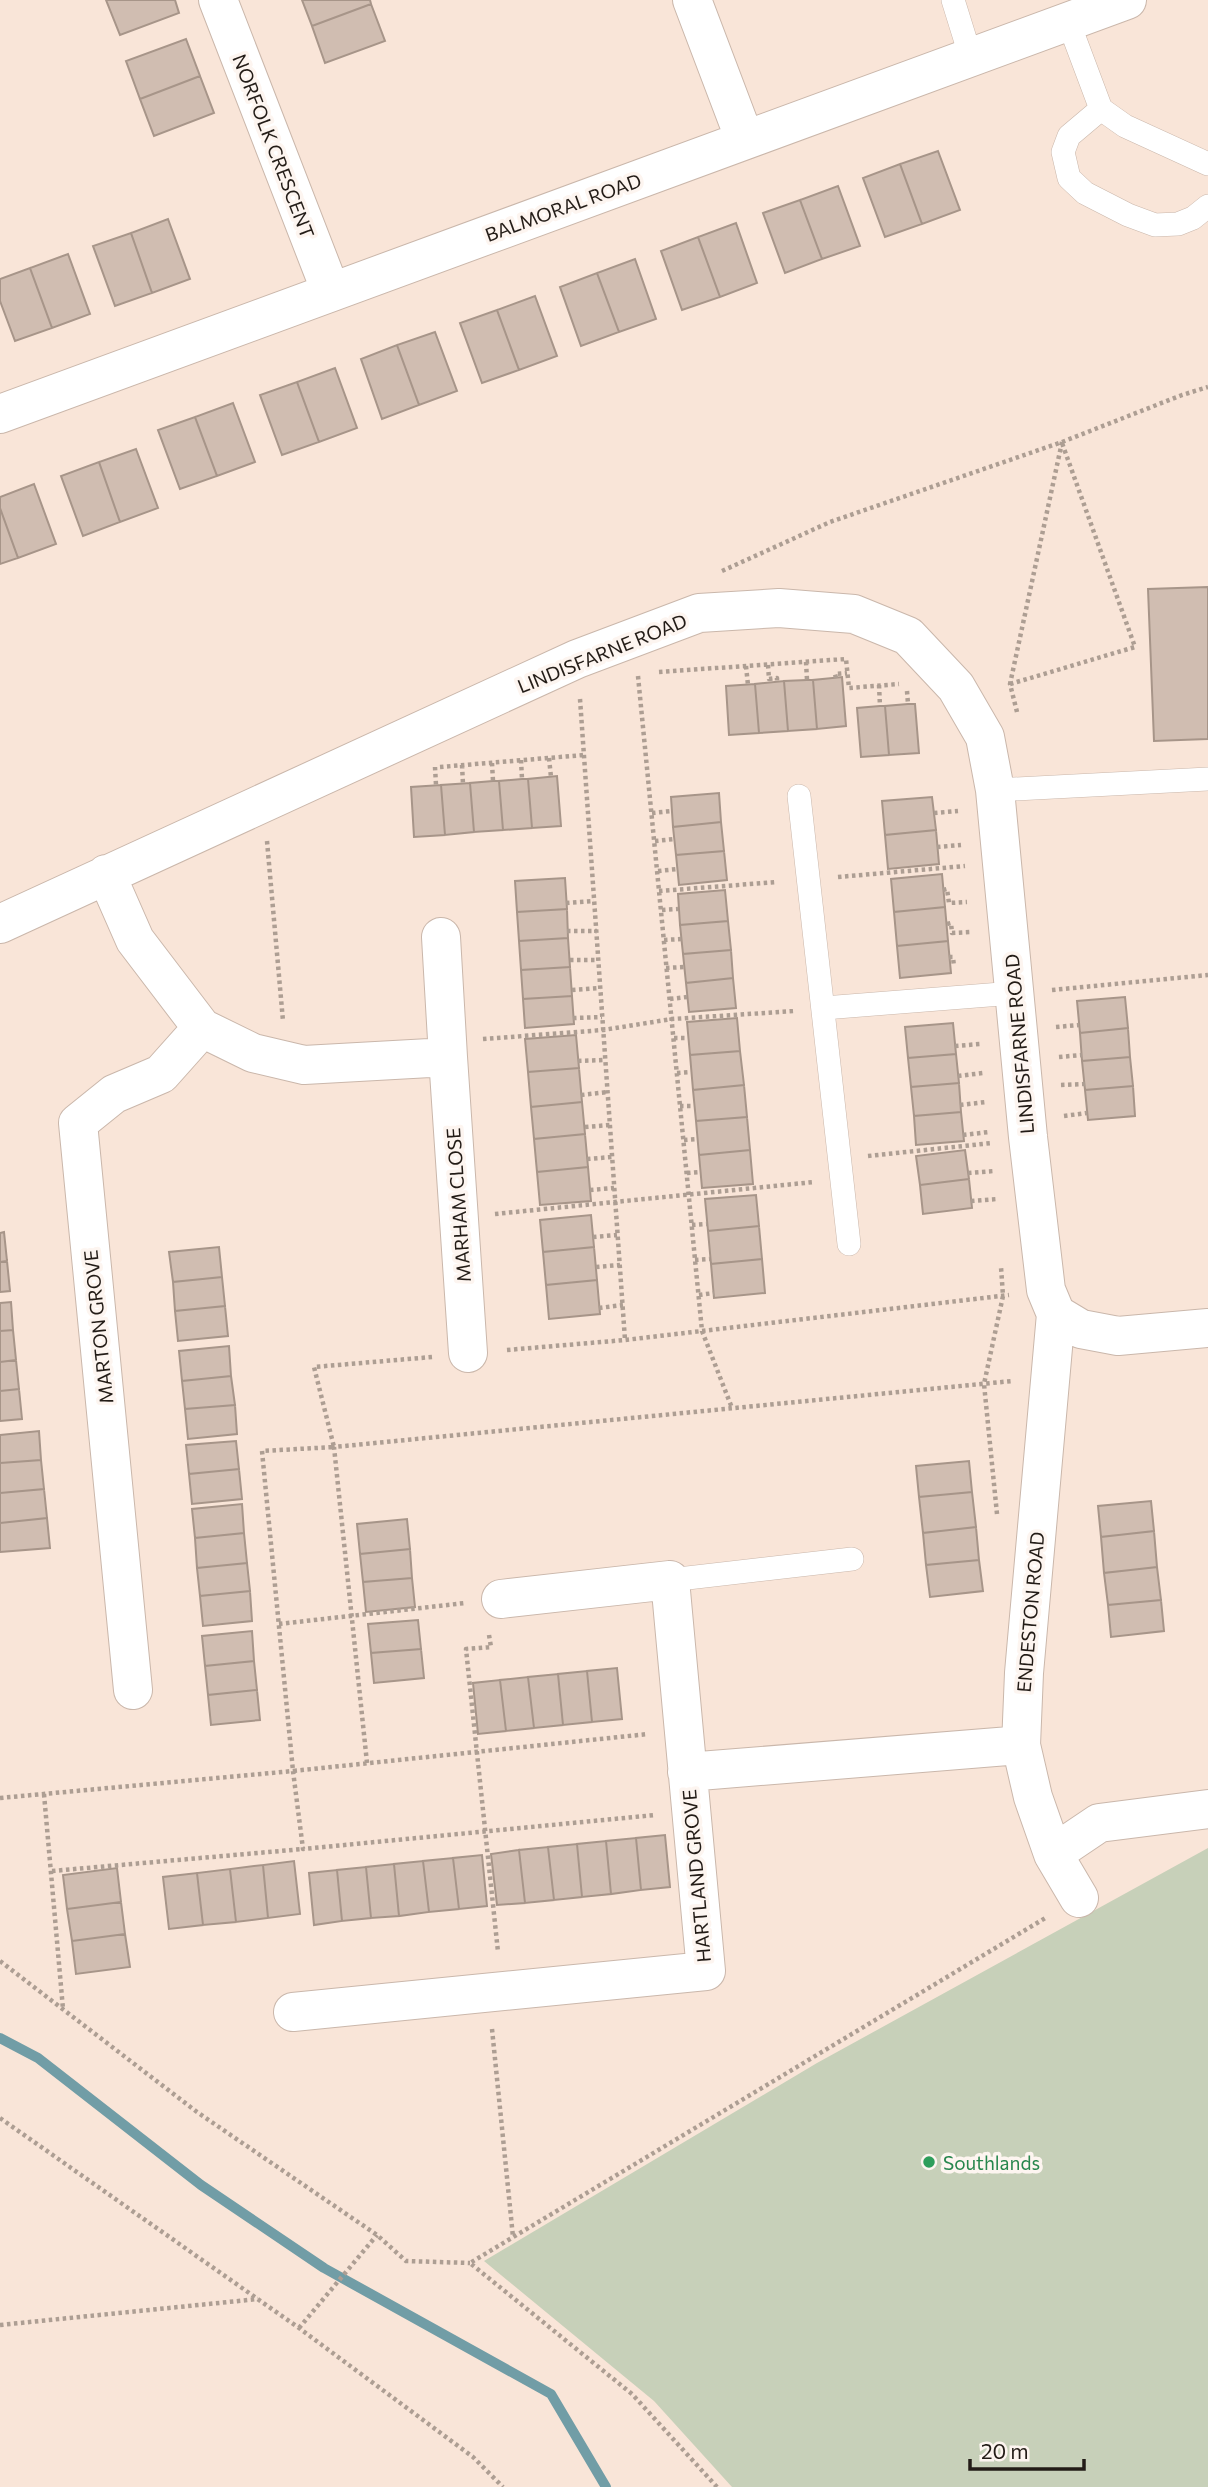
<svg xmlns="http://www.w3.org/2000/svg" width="1208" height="2487" viewBox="0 0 1208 2487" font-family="Commissioner,sans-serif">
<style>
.green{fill:#c7d0b9}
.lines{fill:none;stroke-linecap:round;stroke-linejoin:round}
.stream{stroke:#719da6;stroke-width:10}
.building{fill:#d0bdb1;stroke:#a79589;stroke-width:2}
.service-casing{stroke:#cab7ab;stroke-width:24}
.minor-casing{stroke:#cab7ab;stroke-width:40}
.path{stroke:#ad9e93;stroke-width:4.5;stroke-dasharray:3.5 3.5;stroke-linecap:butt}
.service{stroke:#fff;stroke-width:23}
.minor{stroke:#fff;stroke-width:38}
.leisure-dot{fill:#2e9e5b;stroke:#fdf5f0;stroke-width:2.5}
.labels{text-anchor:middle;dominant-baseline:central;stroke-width:7;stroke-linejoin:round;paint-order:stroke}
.street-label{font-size:19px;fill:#231c17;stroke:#fdf5f0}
.leisure-label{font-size:19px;fill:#27864d;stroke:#fdf5f0;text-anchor:start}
</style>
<rect width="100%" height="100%" fill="#f9e5d8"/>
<path class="green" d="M1208,1848v639h-476l-78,-86 -170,-140 333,-198z"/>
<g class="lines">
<path class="stream" d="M0,2038l38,20 163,127 123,83 227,126 55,93"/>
</g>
<path class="building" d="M106,0h69l4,13 -59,22z
M302,0h68l1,4 -59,22z
M371,4l14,37 -60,22 -13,-37z
M186,39l14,37 -60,23 -14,-38z
M200,76l14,37 -60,23 -14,-37z
M938,151l22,59 -38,14 -22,-60z
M900,164l22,60 -37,13 -22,-59z
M838,186l22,60 -38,13 -22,-59z
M800,200l22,59 -37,14 -22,-60z
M168,219l22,60 -38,14 -21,-60z
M736,223l21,60 -37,14 -22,-60z
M131,233l21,60 -37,13 -22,-60z
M698,237l22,60 -38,13 -21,-59z
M68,254l22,60 -38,14 -22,-60z
M635,259l21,60 -37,13 -22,-59z
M30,268l22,60 -37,13 -15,-40v-22z
M597,273l22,59 -38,14 -21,-59z
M535,296l22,60 -38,14 -22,-60z
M497,310l22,60 -37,13 -22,-60z
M435,332l22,59 -38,14 -22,-60z
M397,345l22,60 -37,14 -21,-60z
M335,368l22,60 -38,14 -22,-60z
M297,382l22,60 -37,13 -22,-60z
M233,403l22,59 -38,14 -22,-59z
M195,417l22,59 -37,13 -22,-59z
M136,449l22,59 -38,14 -21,-60z
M99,462l21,60 -37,14 -22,-60z
M34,484l22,60 -38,14 -18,-50v-11z
M0,508l18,50 -18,6z
M1208,587v152l-54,2 -6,-152z
M842,677l4,49 -29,3 -4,-49z
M807,680h6l4,49 -29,2 -4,-50z
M784,681l4,50 -29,2 -4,-49z
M755,684l4,49 -30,2 -3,-49z
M908,704h7l4,49 -30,2 -4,-49z
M880,706h5l4,49 -28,2 -4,-49z
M557,776l4,50 -29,2 -4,-49z
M522,779h6l4,49 -29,2 -4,-49z
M493,781h6l4,49 -29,2 -4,-49z
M470,783l4,49 -29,3 -4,-50z
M441,785l4,50 -31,2 -3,-50z
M719,793l2,29 -48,5 -2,-30z
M932,797l4,33 -51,5 -3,-34z
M721,822l3,29 -48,4 -3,-28z
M936,830l3,34 -51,5 -3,-34z
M724,851l3,29 -48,5 -3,-30z
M942,874l3,33 -51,5 -3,-33z
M565,878l2,31 -50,3 -2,-31z
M725,890l3,31 -48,4 -2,-31z
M945,907l3,34 -51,5 -3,-34z
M567,909l1,29 -49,3 -2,-29z
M728,921l3,29 -48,4 -3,-29z
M568,938l2,29 -49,3 -2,-29z
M948,941l3,32 -51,5 -3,-32z
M731,950l2,28 -47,5 -3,-29z
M570,967l2,29 -49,3 -2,-29z
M733,978l3,30 -47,4 -3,-29z
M572,996l2,28 -49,4 -2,-29z
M1125,997l3,31 -48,5 -3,-32z
M737,1018l3,33 -50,4 -3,-33z
M953,1023l3,31 -48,4 -3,-31z
M1128,1028l2,29 -48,4 -2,-28z
M576,1035l3,33 -51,4 -3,-33z
M740,1051l4,34 -51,5 -3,-35z
M956,1054l3,29 -48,4 -3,-29z
M1130,1057l3,29 -48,4 -3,-29z
M579,1068l3,34 -51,5 -3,-35z
M959,1083l2,29 -47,4 -3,-29z
M744,1085l3,32 -51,4 -3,-31z
M1133,1086l2,30 -47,4 -3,-30z
M582,1102l3,32 -51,5 -3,-32z
M961,1112l3,29 -48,4 -2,-29z
M747,1117l3,33 -51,5 -3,-34z
M585,1134l3,33 -51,5 -3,-33z
M750,1150l3,34 -51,4 -3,-33z
M965,1150l4,29 -49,6 -4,-29z
M588,1167l3,34 -51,4 -3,-33z
M969,1179l3,29 -49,6 -3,-29z
M756,1195l3,31 -51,5 -3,-32z
M591,1215l3,32 -51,5 -3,-32z
M759,1226l3,33 -51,5 -3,-33z
M4,1232l3,29 -7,1v-29z
M219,1247l3,30 -49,5 -4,-30z
M594,1247l3,33 -51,5 -3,-33z
M762,1259l3,34 -51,5 -3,-34z
M7,1261l3,30 -10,1v-30z
M222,1277l3,29 -50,5 -2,-29z
M597,1280l3,34 -51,5 -3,-34z
M11,1302l2,28 -13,1v-28z
M225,1306l3,30 -50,5 -3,-30z
M13,1330l3,30 -16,2v-31z
M229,1346l2,30 -49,5 -3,-30z
M16,1360l3,29 -19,2v-29z
M231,1376l4,29 -50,4 -3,-28z
M19,1389l3,30 -22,2v-30z
M235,1405l2,29 -49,5 -3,-30z
M39,1431l2,29 -41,3v-28z
M236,1441l3,28 -50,5 -3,-29z
M41,1460l3,29 -44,4v-30z
M969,1461l3,31 -53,5 -3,-31z
M239,1469l3,30 -50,5 -3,-30z
M44,1489l3,29 -47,5v-30z
M972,1492l4,35 -53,6 -4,-36z
M1151,1501l3,30 -53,6 -3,-31z
M242,1504l2,29 -49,5 -3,-29z
M47,1518l3,30 -50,4v-29z
M407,1519l3,30 -50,5 -3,-30z
M976,1527l3,33 -53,5 -3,-32z
M1154,1531l3,36 -53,6 -3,-36z
M244,1533l3,30 -50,5 -2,-30z
M410,1549l2,29 -49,4 -3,-28z
M979,1560l4,31 -53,6 -4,-32z
M247,1563l3,28 -50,5 -3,-28z
M1157,1567l4,33 -53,5 -4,-32z
M412,1578l3,29 -49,5 -3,-30z
M250,1591l2,30 -49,5 -3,-30z
M1161,1600l3,31 -53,6 -3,-32z
M418,1620l3,29 -50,4 -3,-29z
M252,1631l2,30 -49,5 -3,-30z
M421,1649l3,29 -50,5 -3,-30z
M254,1661l3,29 -49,5 -3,-29z
M617,1668l5,51 -30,3 -5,-51z
M587,1671l5,51 -29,3 -5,-51z
M558,1674l5,51 -29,3 -6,-51z
M528,1677l6,51 -28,3 -6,-51z
M500,1680l6,51 -28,3 -5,-51z
M257,1690l3,30 -49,5 -3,-30z
M665,1835l5,52 -29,3 -5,-52z
M636,1838l5,52 -30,4 -5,-53z
M606,1841l5,53 -29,3 -5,-53z
M577,1844l5,53 -28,3 -6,-53z
M548,1847l6,53 -29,3 -6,-53z
M519,1850l6,53 -28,2 -6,-51z
M482,1855l5,51 -28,3 -6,-51z
M453,1858l6,51 -30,3 -6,-51z
M294,1861l6,53 -32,4 -5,-53z
M423,1861l6,51 -30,4 -5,-52z
M394,1864l5,52 -28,2 -5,-51z
M263,1865l5,53 -32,4 -6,-53z
M366,1867l5,51 -29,3 -5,-51z
M117,1868l4,34 -54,7 -4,-34z
M230,1869l6,53 -33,3 -6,-52z
M337,1870l5,51 -28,4 -5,-52z
M197,1873l6,52 -34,4 -6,-52z
M121,1902l4,32 -53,7 -5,-32z
M125,1934l5,33 -54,7 -4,-33z"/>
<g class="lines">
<g class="service-casing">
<path id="service" d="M953,0l18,58
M1068,21l33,88 24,17 83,38
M1101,109l-32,27 -6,16 6,26 16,15 43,22 27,10 23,-1 15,-6 15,-12
M995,790l213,-11
M799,796l50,448
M824,1008l190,-15
M670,1580l182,-21"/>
</g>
<g class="minor-casing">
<path id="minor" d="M218,0l113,292
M692,0l53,140
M0,414l1127,-414
M106,874l29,66 67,88 51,25 51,12 144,-8 20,296
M0,924l577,-265 122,-46 80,-5 75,6 54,22 48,51 29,50 10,53 33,347 18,153 10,24 25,15 37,7 90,-8
M441,937l7,120
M1056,1314l-32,359 -3,72 12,52 20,57 26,44
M133,1690l-55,-567 36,-29 47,-20 41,-46
M687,1772l334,-27
M1053,1854l46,-31 109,-14
M293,2012l413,-41 -36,-391 -169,19"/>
</g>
<path class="path" d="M722,571l108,-49 232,-80 120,-47 26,-8
M806,662l1,18
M768,665l1,14 8,-1v4
M746,666l2,19
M659,672l187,-13 3,29 50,-4
M638,676l64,655 30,77
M836,678l-1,-4 12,-1
M1010,684l125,-37 -73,-204
M879,685l1,21
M907,691l1,13
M580,699l45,641
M1017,712l-7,-28 52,-242
M549,758l2,19
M521,760l1,19
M492,763l1,18
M462,765l1,19
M435,767l1,18
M440,767l144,-12
M652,813l20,-2
M934,813l24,-2
M267,841l16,180
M655,841l20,-2
M937,847l24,-2
M658,871l20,-2
M838,877l127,-11
M943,890l4,-1 2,14 18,-1
M659,891l118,-9
M566,903l28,-2
M662,910l16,-1
M947,924l4,-1 1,10 19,-1
M567,931h30
M664,940l18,-1
M949,957h4l1,10
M570,960h28
M666,968l18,-1
M572,990l28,-2
M1052,990l156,-15
M670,999l17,-2
M573,1018l29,-1
M1056,1027l23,-2
M674,1038h14
M483,1039l120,-9 69,-11 123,-8
M955,1046l25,-2
M1059,1057l23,-2
M578,1061l27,-1
M677,1073l14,-1
M958,1076l25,-3
M1061,1085l24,-1
M581,1095l27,-3
M960,1105l26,-3
M680,1106h14
M1064,1116l23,-3
M585,1127l25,-2
M963,1135l26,-3
M684,1140l14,-1
M868,1156l124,-13
M587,1159l25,-2
M687,1173l13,-1
M968,1173l26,-2
M590,1190l24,-2
M971,1201l26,-2
M495,1214l319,-32
M692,1225l15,-1
M593,1237l24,-2
M695,1260l15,-1
M596,1267l24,-2
M699,1295l15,-2
M599,1308l24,-3
M507,1350l118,-10 384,-45
M432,1357l-118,10 20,80 -72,4 31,320 355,-37
M997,1514l-13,-130 19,-88 -2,-29
M279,1624l186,-21
M489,1635l2,12 -25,2 32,303
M367,1763l-33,-316 678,-66
M44,1794l19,215
M0,1798l293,-27 10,78 352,-34
M52,1871l251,-22
M0,1961l197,151 180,123 29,26 64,2
M492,2029l21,208
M0,2118l299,210 174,129 30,30
M0,2325l258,-26
M299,2328l78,-93
M717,2487l-85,-93 -162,-131 577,-346"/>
<use href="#service" class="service"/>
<use href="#minor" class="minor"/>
</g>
<circle class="leisure-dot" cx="929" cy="2162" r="7"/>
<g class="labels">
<g class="street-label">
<text transform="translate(274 146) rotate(69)">NORFOLK CRESCENT</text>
<text transform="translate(563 207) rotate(-20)">BALMORAL ROAD</text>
<text transform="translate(602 653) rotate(-22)">LINDISFARNE ROAD</text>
<text transform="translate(1019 1044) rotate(-95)">LINDISFARNE ROAD</text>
<text transform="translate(458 1205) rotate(-94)">MARHAM CLOSE</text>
<text transform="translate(98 1327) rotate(-96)">MARTON GROVE</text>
<text transform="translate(1030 1612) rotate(-85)">ENDESTON ROAD</text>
<text transform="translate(696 1876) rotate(-95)">HARTLAND GROVE</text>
</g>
<g class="leisure-label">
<text x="943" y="2162">Southlands</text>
</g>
</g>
<path d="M970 2459v10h114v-10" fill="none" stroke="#231c17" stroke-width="3.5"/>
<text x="981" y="2459" font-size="21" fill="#231c17" stroke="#fdf5f0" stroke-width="5" paint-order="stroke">20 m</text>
</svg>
